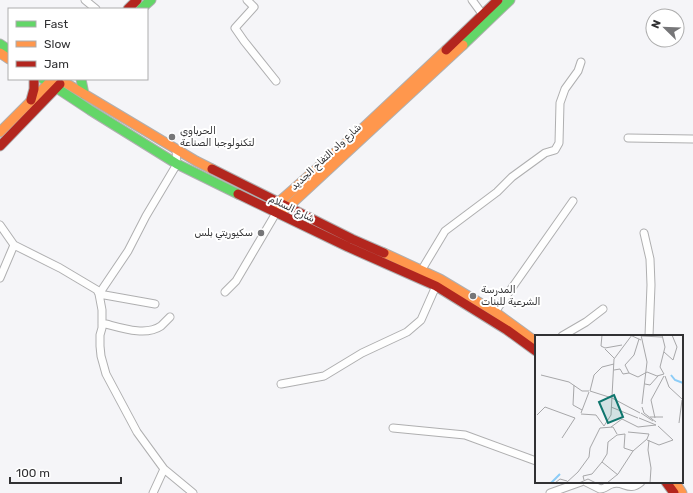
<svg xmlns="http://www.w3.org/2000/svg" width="693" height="493" viewBox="0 0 693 493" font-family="Rubik,Vazirmatn,sans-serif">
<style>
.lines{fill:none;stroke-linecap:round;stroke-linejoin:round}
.street-casing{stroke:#afafb0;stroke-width:9}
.fast-casing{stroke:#afafb0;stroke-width:11}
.slow-casing{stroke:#afafb0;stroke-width:11}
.jam-casing{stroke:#afafb0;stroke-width:11}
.street{stroke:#fefefe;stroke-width:7}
.fast{stroke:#63d668;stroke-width:9}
.slow{stroke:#ff974d;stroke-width:9}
.jam{stroke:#b3261e;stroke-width:9}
.poi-dot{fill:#767678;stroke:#fff;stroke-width:1.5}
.labels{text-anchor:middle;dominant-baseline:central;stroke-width:4;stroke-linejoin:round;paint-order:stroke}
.poi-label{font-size:10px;fill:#313133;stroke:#fff;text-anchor:start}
.street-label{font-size:10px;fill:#313133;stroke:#fff}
.inset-river{fill:none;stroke:#8bccf7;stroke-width:2}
.inset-road{fill:none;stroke:#a7a7a9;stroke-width:1}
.view{fill:#0f766e;fill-opacity:0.15;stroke:#0f766e;stroke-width:2}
.inset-edge{fill:none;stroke:#313133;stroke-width:2}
</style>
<rect width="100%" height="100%" fill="#f5f5f8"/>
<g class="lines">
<g class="street-casing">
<path id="street" d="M85,0l11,9
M247,0l7,7 -19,21 9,13 32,40
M472,0l11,15
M628,138l65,1
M0,225l14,20 46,23 37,22 2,4 3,16v18l-2,7v11l1,10 5,18 31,58 27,37 29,24
M644,233l6,26 1,26 -2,51
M421,271l24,-40 52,-39 15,-15 33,-24 10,-3 4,-7 1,-40 5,-14 13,-18 3,-9
M0,278l14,-33
M225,292l11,-11 40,-68
M155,304l-56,-10 29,-43 18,-35 31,-52 -1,-14
M495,312l78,-111
M102,323c17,4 43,14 59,3 3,-3 6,-6 9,-9
M562,336l24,-14 17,-13
M281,384l43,-8 38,-23 45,-21 14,-12 15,-34
M393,428l72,7 71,26
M586,482l14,7c5,0 8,-4 12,-5 12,-4 16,9 29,-2
M153,493l11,-24
M550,493l31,-11"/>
</g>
<g class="fast-casing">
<path id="fast" d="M141,9l10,-9
M0,44l9,6
M463,45l47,-45
M43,79l47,31 87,54 61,30
M81,79l3,15"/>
</g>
<g class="slow-casing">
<path id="slow" d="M0,53l9,6
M59,79l137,82 16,8
M0,132l53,-53
M277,208l2,-6 84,-74 83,-78
M283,210l5,-3 175,-162
M384,253l56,26 55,33 41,30
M675,482l7,11"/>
</g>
<g class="jam-casing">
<path id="jam" d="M128,9l9,-9
M446,50l52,-50
M31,100l3,-11v-10
M0,146l60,-62
M212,169l140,70 32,14
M238,194l110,53 88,39 71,44 29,21
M666,482l8,11"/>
</g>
<use href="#street" class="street"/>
<use href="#fast" class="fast"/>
<use href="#slow" class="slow"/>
<use href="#jam" class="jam"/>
</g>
<g class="poi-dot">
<circle cx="172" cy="137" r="4"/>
<circle cx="261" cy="233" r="4"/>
<circle cx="473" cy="296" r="4"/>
</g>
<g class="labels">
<g class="poi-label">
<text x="180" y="131">الحرباوي<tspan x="180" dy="12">لتكنولوجبا الصناعة</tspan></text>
<text x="253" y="233" text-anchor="end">سكيوريتي بلس</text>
<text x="481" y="290">المدرسة<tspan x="481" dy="12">الشرعية للبنات</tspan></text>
</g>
<g class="street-label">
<text transform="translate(326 157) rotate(-43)">شارع واد التفاح الجديد</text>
<text transform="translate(292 209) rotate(26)">شارع السلام</text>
</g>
</g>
<g transform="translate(535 335)">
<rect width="148" height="148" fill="#f5f5f8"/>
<path class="inset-river" d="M136,40l4,5 8,3M16,148l9,-9"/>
<path class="inset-road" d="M67,0l-1,11 4,2M95,0l11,5M106,0l6,27 -5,42M127,0l3,12 -5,20 4,7M106,1l21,1M104,4l-5,16 -9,10 4,8 9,4 9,-5 10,4 7,-2M70,13l17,-3M70,14l9,9M129,17l9,8 4,-13 -5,-12M79,35l6,-1 3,5 6,-1M6,40l28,7 13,9h7M130,41l4,11 13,12M110,49l5,1 8,-9M39,50l-1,20 9,5M55,56l22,7 28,15M55,56l4,-16 8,-8 12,-3M76,72l27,11M107,72l2,6 12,9M46,78l8,-21M106,78l12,8M46,79l15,1M2,80l8,-8 30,11M61,80l8,11M115,82h13M104,83l17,7M120,83l-4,-18 13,-24M144,88l3,-23M69,91l7,-11 3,-56 18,-24M123,91l15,14M76,92l11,-8 16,8 18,-2M93,97l21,2 -2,5M82,100l-9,7 -1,12 -5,8 16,13M82,100l8,-1 -1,14 9,3M27,103l13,-20M112,105l12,5 14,-5M114,105l-1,10 3,18M49,145l-1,-4 9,-2 10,-12M20,148l5,-4 7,2M31,148l12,-11 11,-15 1,-9 10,-20 13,-1 4,7M44,148l9,-4 8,4M72,148l11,-9 15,-23 14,-12M115,148l1,-15"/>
<path class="view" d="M79,60l9,22 -15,6 -9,-21z"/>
<rect width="148" height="148" class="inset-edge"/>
</g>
<rect x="8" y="8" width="140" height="72" fill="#ffffff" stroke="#adadad"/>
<rect x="16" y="21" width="20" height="6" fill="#63d668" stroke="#adadad"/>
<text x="44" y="28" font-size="12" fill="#313133">Fast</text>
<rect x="16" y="41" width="20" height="6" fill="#ff974d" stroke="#adadad"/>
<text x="44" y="48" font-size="12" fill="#313133">Slow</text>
<rect x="16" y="61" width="20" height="6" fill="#b3261e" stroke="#adadad"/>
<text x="44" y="68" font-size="12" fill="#313133">Jam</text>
<g transform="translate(665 28) rotate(293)"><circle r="19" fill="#ffffff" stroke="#adadad"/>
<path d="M0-3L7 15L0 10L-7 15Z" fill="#767678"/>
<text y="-6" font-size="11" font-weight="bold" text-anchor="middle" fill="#313133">N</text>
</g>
<path d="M10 477v6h111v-6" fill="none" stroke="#313133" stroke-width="2"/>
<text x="16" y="477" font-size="12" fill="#313133" stroke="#ffffff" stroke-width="3" paint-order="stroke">100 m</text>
</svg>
